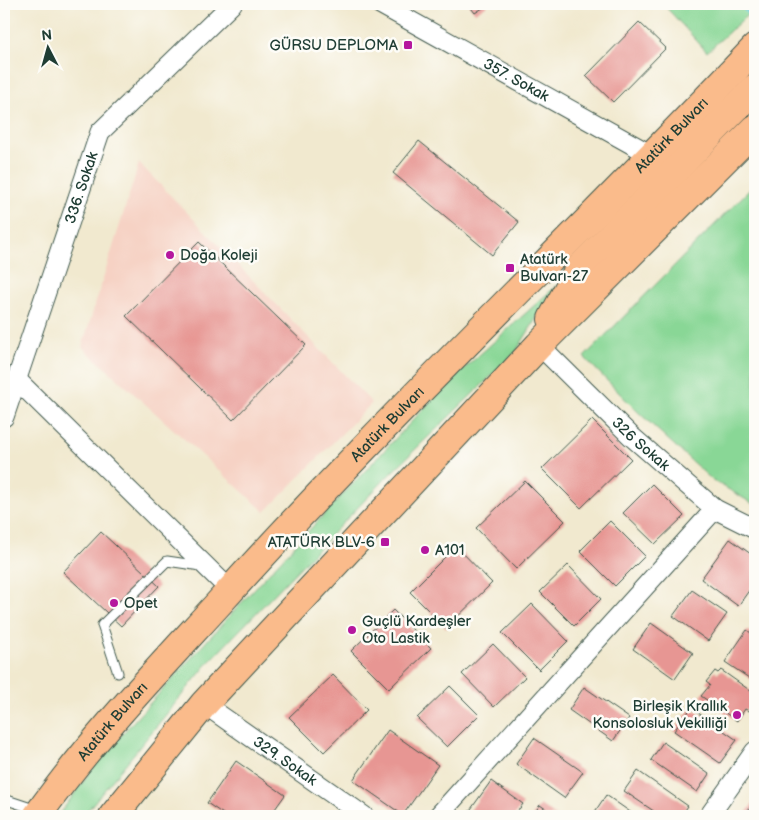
<svg xmlns="http://www.w3.org/2000/svg" width="759" height="820" viewBox="0 0 759 820" font-family="'Balsamiq Sans',sans-serif">
<style>
.built{fill:#f6d2c4}
.green{fill:#89d796;stroke:#548a65}
.lines{fill:none;stroke-linecap:round;stroke-linejoin:round}
.stream{stroke:#5fc5dc;stroke-width:5.5}
.building{fill:#e79693}
.lane-casing{stroke:#3e574b;stroke-width:11}
.street-casing{stroke:#3e574b;stroke-width:21}
.primary-casing{stroke:#3e574b;stroke-width:30}
.lane{stroke:#fff;stroke-width:9}
.street{stroke:#fff;stroke-width:19}
.primary{stroke:#fabb8b;stroke-width:28}
.poi-dot{fill:#b5179e;stroke:#fdfcf7;stroke-width:2}
.labels{text-anchor:middle;dominant-baseline:central;stroke-width:5;stroke-linejoin:round;paint-order:stroke}
.poi-label{font-size:15px;fill:#1f3d34;stroke:#fdfcf7;text-anchor:start}
.street-label{font-size:15px;fill:#1f3d34;stroke:#fdfcf7}
</style>
<rect width="100%" height="100%" fill="#fdfcf7"/>
<filter id="ink" filterUnits="userSpaceOnUse"><feTurbulence type="fractalNoise" baseFrequency=".02" numOctaves="2"/><feDisplacementMap in="SourceGraphic" scale="10" xChannelSelector="R" yChannelSelector="G"/><feConvolveMatrix kernelMatrix="1 2 1 2 8 2 1 2 1" color-interpolation-filters="sRGB"/></filter>
<filter id="wash" filterUnits="userSpaceOnUse"><feTurbulence type="fractalNoise" baseFrequency=".0096" numOctaves="4" result="noise"/><feDisplacementMap in="SourceGraphic" scale="20" xChannelSelector="R" yChannelSelector="G"/><feGaussianBlur stdDeviation="1.12" result="paint"/><feColorMatrix in="noise" values="0 0 0 0 0 0 0 0 0 0 0 0 0 0 0 0 0 1.4 0 .05"/><feComposite in="paint" operator="in"/></filter>
<g filter="url(#wash)">
<rect width="100%" height="100%" fill="#f1e9cf"/>
<path class="built" d="M139,163l233,240 -107,109 -183,-165z"/>
<path class="green" d="M663,4h92v4l-48,44z
M755,184v321l-44,-26 -75,-69 -52,-53z
M557,285l-42,68 -123,119 -183,190 -126,154h-25l44,-60 164,-180 180,-191z"/>
<g class="lines">
<path class="stream" d="M742,4l8,10"/>
</g>
<g id="blocks">
<path class="building" d="M468,4h21l-14,9z
M639,22l27,26 -53,54 -27,-26z
M419,141l100,81 -27,33 -99,-82z
M199,242l107,103 -73,75 -107,-104z
M592,420l39,39 -50,49 -39,-39z
M525,481l40,40 -49,48 -40,-41z
M652,484l32,32 -29,28 -32,-31z
M610,521l35,35 -30,30 -35,-35z
M101,532l58,54 -38,40 -58,-54z
M730,539l25,18v25l-17,24 -37,-27z
M456,546l36,37 -46,45 -36,-36z
M568,565l33,34 -27,27 -34,-34z
M692,590l35,24 -19,27 -35,-25z
M532,604l36,37 -29,29 -37,-37z
M393,610l38,38 -42,41 -38,-38z
M651,623l42,30 -18,26 -42,-30z
M747,630l8,6v46l-30,-20z
M493,644l32,33 -31,30 -32,-33z
M721,670l34,24v8l-6,9 -4,-2 -8,12 -36,-25 9,-11 -4,-3 9,-11 3,2z
M333,675l34,35 -43,42 -35,-35z
M450,686l29,29 -32,32 -30,-29z
M584,687l45,31 -16,23 -44,-31z
M691,708l46,32 -17,23 -46,-32z
M388,730l50,35 -35,50 -50,-35z
M534,738l49,34 -19,26 -48,-34z
M663,742l46,32 -12,18 -46,-32z
M236,761l49,34 -15,21h-44l-19,-13z
M638,771l50,35 -7,10h-20l-37,-25z
M491,781l32,23 -9,12h-48z
M606,795l30,21h-44z
M755,800v16h-8l-2,-1z
M540,805l16,11h-24z"/>
</g>
</g>
<g filter="url(#ink)">
<use href="#blocks" fill-opacity="0" stroke="#3e574b" stroke-width="1"/>
<g class="lines">
<g class="lane-casing">
<path id="lane" d="M118,673l-16,-48 65,-64 34,5
M4,799l33,11"/>
</g>
<g class="street-casing">
<g id="street">
<path id="s1" d="M380,4l273,152"/>
<path id="s2" d="M539,345l92,91 84,73 40,20"/>
<path d="M16,379l214,211"/>
<path id="s3" d="M4,417l96,-285 132,-128"/>
<path id="s4" d="M204,704l160,112"/>
<path d="M438,816l277,-307"/>
<path d="M709,816l46,-65"/>
</g>
</g>
<g class="primary-casing">
<g id="primary">
<path d="M552,319l27,-50 176,-181"/>
<path id="s5" d="M37,816c54,-76 119,-144 182,-213 172,-191 360,-368 536,-555"/>
<path d="M113,816l91,-112 335,-359 216,-216"/>
</g>
</g>
<use href="#lane" class="lane"/>
<use href="#street" class="street"/>
<use href="#primary" class="primary"/>
</g>
</g>
<g class="poi-dot">
<rect x="403" y="40" width="10" height="10" rx="2.5"/>
<circle cx="170" cy="255" r="5"/>
<rect x="505" y="263" width="10" height="10" rx="2.5"/>
<rect x="380" y="537" width="10" height="10" rx="2.5"/>
<circle cx="425" cy="550" r="5"/>
<circle cx="114" cy="603" r="5"/>
<circle cx="352" cy="630" r="5"/>
<circle cx="737" cy="715" r="5"/>
</g>
<g class="labels">
<g class="poi-label">
<text x="398" y="45" text-anchor="end">GÜRSU DEPLOMA</text>
<text x="180" y="255">Doğa Koleji</text>
<text x="520" y="259">Atatürk<tspan x="520" dy="17">Bulvarı-27</tspan></text>
<text x="375" y="542" text-anchor="end">ATATÜRK BLV-6</text>
<text x="435" y="550">A101</text>
<text x="124" y="603">Opet</text>
<text x="362" y="621">Guçlü Kardeşler<tspan x="362" dy="17">Oto Lastik</tspan></text>
<text x="727" y="706" text-anchor="end">Birleşik Krallık<tspan x="727" dy="17">Konsolosluk Vekilliği</tspan></text>
</g>
<g class="street-label">
<text stroke="none"><textPath href="#s1" startOffset="156">357. Sokak</textPath></text>
<text stroke="none"><textPath href="#s5" startOffset="931">Atatürk Bulvarı</textPath></text>
<text stroke="none"><textPath href="#s3" startOffset="242">336. Sokak</textPath></text>
<text stroke="none"><textPath href="#s5" startOffset="526">Atatürk Bulvarı</textPath></text>
<text stroke="none"><textPath href="#s2" startOffset="142">326 Sokak</textPath></text>
<text stroke="none"><textPath href="#s5" startOffset="121">Atatürk Bulvarı</textPath></text>
<text stroke="none"><textPath href="#s4" startOffset="99">329. Sokak</textPath></text>
</g>
</g>
<rect width="759" height="820" fill="none" stroke="#fdfcf7" stroke-width="20"/>
<g transform="translate(48 48) rotate(354)" stroke="#fdfcf7" stroke-width="4" paint-order="stroke">
<path d="M0-4L9 19L0 12L-9 19Z" fill="#1f3d34"/>
<text y="-8" font-size="14" font-weight="bold" text-anchor="middle" fill="#1f3d34">N</text>
</g>
</svg>
